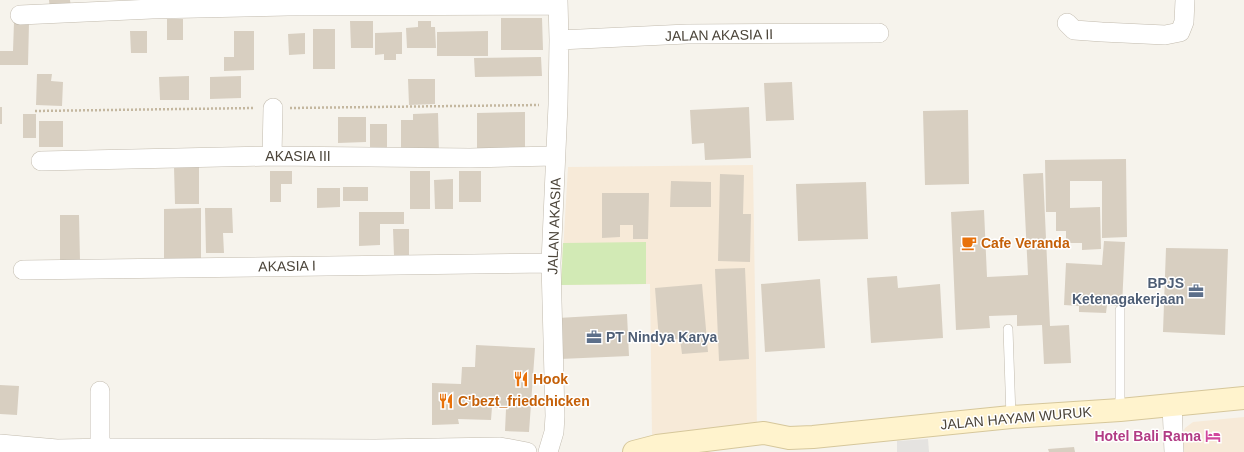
<svg xmlns="http://www.w3.org/2000/svg" width="1244" height="452" viewBox="0 0 1244 452" font-family="Arial,sans-serif">
<style>
.commercial{fill:#f7ead8}
.green{fill:#d2eab5}
.parking{fill:#e5e3e0}
.building{fill:#d8cfc1}
.lines{fill:none;stroke-linecap:round;stroke-linejoin:round}
.lane-casing{stroke:#c2bbae;stroke-width:10}
.street-casing{stroke:#c2bbae;stroke-width:20}
.secondary-casing{stroke:#d6c79b;stroke-width:24}
.path{stroke:#c4b79f;stroke-width:2.5;stroke-dasharray:2 2;stroke-linecap:butt}
.lane{stroke:#fff;stroke-width:9}
.street{stroke:#fff;stroke-width:19}
.secondary{stroke:#fff3cd;stroke-width:22}
.labels{text-anchor:middle;dominant-baseline:central;stroke-width:3;stroke-linejoin:round;paint-order:stroke}
.street-label{font-size:14px;fill:#4b4439;stroke:#fff}
.food-label{font-size:14px;font-weight:bold;fill:#c56008;stroke:#fff;text-anchor:start}
.service-label{font-size:14px;font-weight:bold;fill:#4e5e75;stroke:#fff;text-anchor:end}
.hotel-label{font-size:14px;font-weight:bold;fill:#b23c85;stroke:#fff;text-anchor:end}
</style>
<rect width="100%" height="100%" fill="#f6f3ec"/>
<path class="commercial" d="M753,165l4,265 -105,6 -2,-152 -89,1 7,-118z
M1244,417v35h-65v-9l6,-15 8,-6z"/>
<path class="green" d="M646,242v42l-85,1 2,-42z"/>
<path class="parking" d="M928,439l1,13h-32v-11z"/>
<path class="building" d="M49,0h21l1,7 -21,2z
M501,18h41l1,32h-42z
M167,19h16v21h-16z
M350,21h23v27h-22z
M418,21h13v6h4l1,21h-29l-1,-20 12,-1z
M14,22l15,1 -1,42h-28v-14h13z
M313,29h22v40h-22z
M130,31h17v22h-16z
M234,31h20v39l-30,1v-14h10z
M488,31v25h-51v-24z
M402,32v22h-6v6h-12v-6l-9,1v-22z
M305,33v21l-16,1 -1,-21z
M541,57l1,19 -67,1 -1,-19z
M37,74h15l-1,7 12,1 -1,24 -26,-1z
M189,76v24h-29l-1,-23z
M241,76v22l-31,1v-22z
M408,79h27v25l-26,1z
M792,82l2,38 -28,1 -2,-38z
M0,107h2v17h-2z
M749,107l2,51 -46,2 -1,-17 -12,1 -2,-34z
M968,110l1,74 -44,1 -2,-74z
M525,112v43l-48,1v-43z
M438,113l1,42h-38v-35h12v-6z
M23,114h13v24h-13z
M338,117h28v25l-28,1z
M39,121h24v26h-24z
M370,124h17v25h-17z
M1126,159l1,78 -25,1v-57h-32v27l30,-1 1,42 -19,1v-7h-16v-12h-10v-19h-10l-1,-52z
M174,167h25v37h-24z
M270,171h22v13h-11v18h-11z
M410,171h20v38h-20z
M459,171h22v31h-22z
M1043,173l7,153 19,-1 2,38 -27,1 -2,-39 -25,1v-11l-28,1 1,12 -34,2 -5,-118 33,-2 3,67 41,-2 -5,-101z
M720,174l24,1 -1,39h8l-1,48 -32,-1z
M453,179v30h-18l-1,-29z
M671,181l40,1v25h-41z
M866,182l2,57 -70,2 -2,-57z
M343,187h25v14h-25z
M317,188h23v19l-23,1z
M602,193h47l-1,46h-15v-14h-13v12l-18,1z
M201,208v51h-37v-50z
M205,208h27l1,25h-10l1,20h-18z
M359,212h45v12h-24v21l-21,1z
M60,215h19l1,46h-20z
M393,229h16v27h-15z
M1104,241l21,1 -3,64 -15,-1 -1,8 -27,-1v-6l-15,-1 2,-42 36,2z
M1166,248l62,1 -3,86 -62,-3z
M745,268l4,91 -30,2 -4,-92z
M897,276l1,12 42,-4 3,54 -72,5 -4,-65z
M820,279l5,69 -60,4 -4,-68z
M702,284l6,68 -26,2 -2,-15 -21,1 -4,-52z
M627,314l2,42 -69,3 -2,-41z
M476,345l59,3 -6,84 -24,-1 1,-22 -14,-2 -1,13 -33,-1 1,5 -27,1v-42l29,1 1,-17h13z
M0,385l19,1 -2,29 -17,-1z
M1074,447l1,5h-26l-1,-3z"/>
<g class="lines">
<g class="lane-casing">
<path id="lane" d="M1120,310v100
M1008,329l3,88"/>
</g>
<g class="street-casing">
<path id="street" d="M20,15l132,-6 136,-3 270,-1
M1067,23l7,7 28,2 63,3 15,-3 4,-10 1,-22
M559,40l128,-6 192,-1
M272,156l1,-48
M41,161l231,-5 198,2 85,-2
M23,270l528,-7
M100,391v57
M1172,405l2,47
M0,444l57,5 55,-1 263,1 125,-2 27,5
M548,452l6,-20 1,-16 -4,-153 7,-158 1,-65 -1,-40"/>
</g>
<g class="secondary-casing">
<path id="secondary" d="M634,452l23,-6 107,-13 25,5 24,-1 198,-20 109,-7 124,-12"/>
</g>
<path class="path" d="M290,108l249,-3
M35,111l220,-3"/>
<use href="#lane" class="lane"/>
<use href="#street" class="street"/>
<use href="#secondary" class="secondary"/>
</g>
<defs>
<g id="cafe-bare" transform="scale(1.2)"><path d="M-5.5-4.5H6V0H3Q3 3.5 0 3.5H-2.5Q-5.5 3.5-5.5 0ZM3-3.2v2h1.7v-2ZM-6 4.5H4V6H-6Z" fill="#e8710a" stroke="#fff" stroke-width="2.5" paint-order="stroke"/></g>
<g id="office-bare" transform="scale(1.2)"><path d="M-6-3h4V-5.5h4V-3h4V5H-6ZM-1-4.5V-3h2v-1.5ZM-6 0V1H6V0Z" fill="#5c6f8a" stroke="#fff" stroke-width="2.5" paint-order="stroke"/></g>
<g id="restaurant-bare" transform="scale(1.2)"><path d="M-5-6h1v4h1v-4h1v4h1v-4h1v5L-1.5 .5V6h-2V.5L-5-1ZM5-6V6H3V1.5H1.5Q1.5-4 5-6Z" fill="#e8710a" stroke="#fff" stroke-width="2.5" paint-order="stroke"/></g>
<g id="hotel-bare" transform="scale(1.2)"><path d="M-6-4.5h1.5V1H6V5H4.5V3h-9V5H-6ZM-4 0a1.8 1.8 0 1 1 3.6 0ZM.5 0V-2.5h3Q6-2.5 6 0Z" fill="#d1479c" stroke="#fff" stroke-width="2.5" paint-order="stroke"/></g>
</defs>
<g fill-rule="evenodd">
<use href="#cafe-bare" x="969" y="243"/>
<use href="#office-bare" x="1196" y="291"/>
<use href="#office-bare" x="594" y="337"/>
<use href="#restaurant-bare" x="521" y="379"/>
<use href="#restaurant-bare" x="446" y="401"/>
<use href="#hotel-bare" x="1213" y="436"/>
</g>
<g class="labels">
<g class="street-label">
<text transform="translate(719 35) rotate(-1)">JALAN AKASIA II</text>
<text x="298" y="156">AKASIA III</text>
<text transform="translate(554 226) rotate(-88)">JALAN AKASIA</text>
<text transform="translate(287 266) rotate(-1)">AKASIA I</text>
<text transform="translate(1016 418) rotate(-5)">JALAN HAYAM WURUK</text>
</g>
<g class="food-label">
<text x="981" y="243">Cafe Veranda</text>
<text x="533" y="379">Hook</text>
<text x="458" y="401">C'bezt_friedchicken</text>
</g>
<g class="service-label">
<text x="1184" y="283">BPJS<tspan x="1184" dy="16">Ketenagakerjaan</tspan></text>
<text x="606" y="337" text-anchor="start">PT Nindya Karya</text>
</g>
<g class="hotel-label">
<text x="1201" y="436">Hotel Bali Rama</text>
</g>
</g>
</svg>
